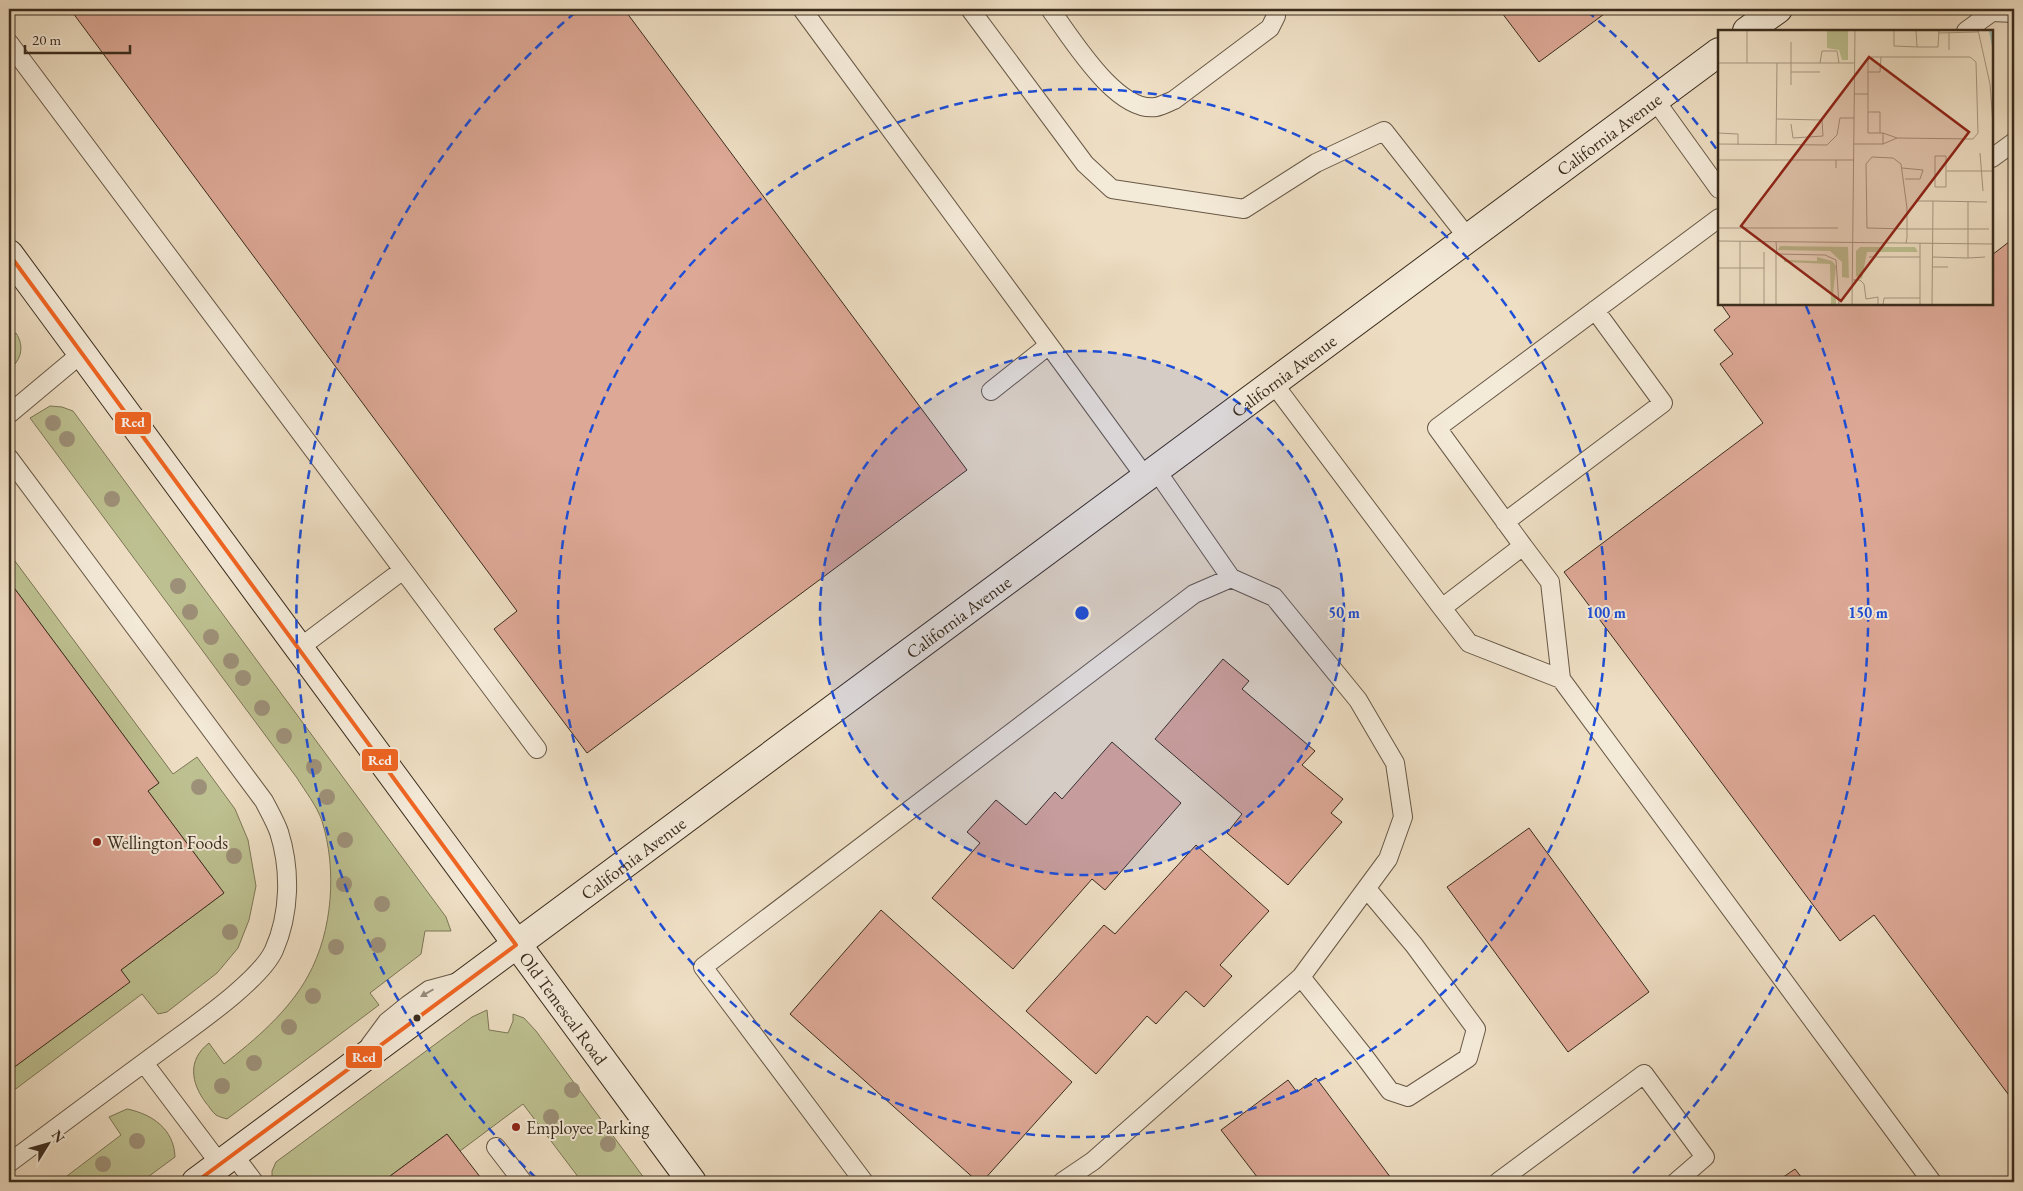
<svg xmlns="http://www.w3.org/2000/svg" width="2023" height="1191" viewBox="0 0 2023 1191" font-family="'EB Garamond',serif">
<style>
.green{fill:#bdc090;stroke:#7c7656}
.building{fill:#dda896;stroke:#3a2c1d}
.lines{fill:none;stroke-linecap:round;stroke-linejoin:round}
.lane-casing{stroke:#675846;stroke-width:20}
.secondary-casing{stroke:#3a2c1d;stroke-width:30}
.lane{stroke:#f4ead8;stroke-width:18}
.secondary{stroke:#f4ead8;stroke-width:28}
.bus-1-casing{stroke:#f4ead8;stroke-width:8}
.bus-1{stroke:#f26522;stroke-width:4}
.tree{fill:#9d9078}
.oneway{fill:#978b7a}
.ring{fill:none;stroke:#1d4ed8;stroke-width:2.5;stroke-dasharray:9 6}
.poi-dot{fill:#8f2418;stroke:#f4ead8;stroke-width:2}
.bus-dot{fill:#3a2c1d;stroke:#f4ead8;stroke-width:2}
.labels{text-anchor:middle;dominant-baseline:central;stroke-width:4;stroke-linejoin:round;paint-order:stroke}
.street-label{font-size:18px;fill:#3a2c1d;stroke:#f4ead8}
.poi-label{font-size:18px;fill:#3a2c1d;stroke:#f4ead8;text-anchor:start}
.inset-river{fill:none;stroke:#99bcb6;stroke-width:2.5}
.inset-road{fill:none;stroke:#a69781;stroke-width:1}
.view{fill:#8f2418;fill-opacity:0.15;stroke:#8f2418;stroke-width:2.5}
.inset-edge{fill:none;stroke:#3a2c1d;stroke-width:2.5}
.centre{fill:#1d4ed8;stroke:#f4ead8;stroke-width:2.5}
.ring-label{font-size:15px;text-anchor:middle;font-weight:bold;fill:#1d4ed8;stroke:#f4ead8;stroke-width:4;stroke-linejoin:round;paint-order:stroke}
.line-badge{stroke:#f4ead8;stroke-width:2}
.badge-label{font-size:14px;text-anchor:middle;font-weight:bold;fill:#fff}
</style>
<rect width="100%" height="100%" fill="#eedec3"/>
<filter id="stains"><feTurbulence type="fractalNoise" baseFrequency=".004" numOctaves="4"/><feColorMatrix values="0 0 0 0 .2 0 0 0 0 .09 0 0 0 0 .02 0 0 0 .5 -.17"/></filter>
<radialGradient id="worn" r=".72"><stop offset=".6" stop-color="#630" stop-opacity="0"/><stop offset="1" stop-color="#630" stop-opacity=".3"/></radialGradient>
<path class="green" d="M16,333c9,14 5,27 -7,37v-32z
M50,406l12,1 11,4 373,506 5,14h-26l-4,23 -51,39 9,12 -152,114c-3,-1 -8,-2 -11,-4 -4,-3 -7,-9 -10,-12 -15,-20 -19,-43 3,-60l15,21c31,-24 65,-53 84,-88 25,-45 29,-107 14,-155 -5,-15 -17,-30 -25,-43l-267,-360z
M9,553l164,221 24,-17 38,52 13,31 8,46 -7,34 -11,28 -21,25 -50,39 -9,2 -16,-20 -133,100v-23l120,-89 -8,-12 103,-77 -76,-102 11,-8 -150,-202z
M487,1010l2,20 19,3 5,-12v-7l11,4 12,13 111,151h-65l-59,-78 -63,47 -13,-17 -65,48h-110v-11l4,-9 196,-145z
M127,1109c25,5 47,20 48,48l-34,25h-82l62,-47 -12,-18z"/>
<path class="building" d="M70,9h554l343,461 -380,283 -93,-124 23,-18z
M1499,9h112l-72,53z
M2014,238v864l-140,-187 -34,26 -276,-369 199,-149 -43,-59 13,-10 -19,-24 16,-13 -9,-13h271v-49z
M9,581l150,202 -11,8 76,102 -103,77 9,12 -121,89z
M1223,659l26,22 -7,8 73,62 -13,14 41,34 -12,14 11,9 -54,63 -61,-52 15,-19 -87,-75z
M1112,742l69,61 -76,87 -13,-11 -79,90 -81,-71 48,-55 -13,-11 29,-32 30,25 29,-33 7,7z
M1529,828l120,164 -81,60 -121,-165z
M1196,845l73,66 -49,54 12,11 -28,31 -18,-16 -30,33 -9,-8 -51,58 -70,-63 78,-86 11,9z
M881,910l191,172 -90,100h-4l-188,-168z
M1316,1078l78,104h-133l-40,-52 67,-50 9,12z
M447,1134l37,48h-102z
M1795,1169l10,13h-29z"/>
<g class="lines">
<g class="lane-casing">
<path id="lane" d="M802,9l247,336 -58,46
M970,9l115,155 27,25 132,20 72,-46 68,-32 84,107
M1050,9c21,28 66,104 106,98 6,-1 13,-5 18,-7l96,-72 6,-12 -1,-7
M1966,31l26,-19 22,1
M9,43l528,706
M1655,100l64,89
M1992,158l22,-16
M1049,345l97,133
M1273,383l169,225 81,-62 -86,-118 282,-210
M9,414l73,-61
M9,458l255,343c5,10 11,20 15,31 12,38 11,82 -5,118 -14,31 -82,77 -110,98 -52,38 -104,77 -155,115
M1156,470l75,108
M1505,522l158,-119 -68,-93
M1442,608l27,35 92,36 -11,-97 -27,-36
M298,649l105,-79
M1561,679l371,503
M1301,977l63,79 26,35 18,6 60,-39 8,-29 -62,-84 -47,-56
M370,1045l17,-23 21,-17 21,-15 26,-7
M144,1063l76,101
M496,1147l27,35
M233,1154l21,28
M864,1182l-161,-215 491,-373 37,-16 43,19 84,103 37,63 8,54 -15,42 -87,118 -208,184 -31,21
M1498,1182l146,-108 61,83 -29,25"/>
</g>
<g class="secondary-casing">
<g id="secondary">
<path d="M1747,31l31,-22"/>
<path id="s1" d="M9,254l683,928"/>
<path id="s2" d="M196,1182l1523,-1130"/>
</g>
</g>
<use href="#lane" class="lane"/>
<use href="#secondary" class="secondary"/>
<g class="bus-1-casing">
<path id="bus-1" d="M9,254l507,691 -320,237"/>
</g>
<use href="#bus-1" class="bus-1"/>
</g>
<g class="tree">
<circle cx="53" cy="423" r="8"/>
<circle cx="67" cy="439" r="8"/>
<circle cx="112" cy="499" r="8"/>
<circle cx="178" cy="586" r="8"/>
<circle cx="190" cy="612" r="8"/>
<circle cx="211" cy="637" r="8"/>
<circle cx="231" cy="661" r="8"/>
<circle cx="243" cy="678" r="8"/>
<circle cx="262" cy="708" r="8"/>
<circle cx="284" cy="736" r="8"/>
<circle cx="314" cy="767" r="8"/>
<circle cx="199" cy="787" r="8"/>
<circle cx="327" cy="797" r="8"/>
<circle cx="345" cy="840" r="8"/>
<circle cx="234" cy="856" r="8"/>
<circle cx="344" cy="884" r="8"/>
<circle cx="382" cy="904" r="8"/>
<circle cx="230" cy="932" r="8"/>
<circle cx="378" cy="945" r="8"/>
<circle cx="336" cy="947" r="8"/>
<circle cx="313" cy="996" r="8"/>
<circle cx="289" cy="1027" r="8"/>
<circle cx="254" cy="1063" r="8"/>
<circle cx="222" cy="1086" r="8"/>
<circle cx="572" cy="1090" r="8"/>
<circle cx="551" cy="1117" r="8"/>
<circle cx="137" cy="1141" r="8"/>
<circle cx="608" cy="1144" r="8"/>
<circle cx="103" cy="1164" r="8"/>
</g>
<defs><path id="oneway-solid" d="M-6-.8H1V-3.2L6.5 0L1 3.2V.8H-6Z" transform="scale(1.25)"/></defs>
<use class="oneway" href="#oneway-solid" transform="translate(427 993) rotate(150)"/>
<circle cx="1082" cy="613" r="262" fill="#1d4ed8" fill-opacity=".12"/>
<g class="ring">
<circle cx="1082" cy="613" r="262"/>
<circle cx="1082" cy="613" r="524"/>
<path d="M536 1178A786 786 0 0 1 577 11M1587 11A786 786 0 0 1 1718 151M1806 306A786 786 0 0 1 1628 1178"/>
</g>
<g class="poi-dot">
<circle cx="97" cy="842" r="5"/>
<circle cx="516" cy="1127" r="5"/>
</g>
<circle class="bus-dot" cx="417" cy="1018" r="4.5"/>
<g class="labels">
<g class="street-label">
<text stroke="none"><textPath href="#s2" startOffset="1759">California Avenue</textPath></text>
<text stroke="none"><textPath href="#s2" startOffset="1354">California Avenue</textPath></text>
<text stroke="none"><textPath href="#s2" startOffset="949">California Avenue</textPath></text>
<text stroke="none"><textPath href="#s2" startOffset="544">California Avenue</textPath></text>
<text stroke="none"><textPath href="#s1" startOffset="936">Old Temescal Road</textPath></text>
</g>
<g class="poi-label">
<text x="107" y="842">Wellington Foods</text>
<text x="526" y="1127">Employee Parking</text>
</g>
</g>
<g transform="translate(1718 30)">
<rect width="275" height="275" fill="#eedec3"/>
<path d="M109,0h21v30h-6l-3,-10 -12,-2zM62,216l68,1 1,31 -7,-1v-15l-12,-11 -52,-1zM142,217h55l3,5h-51l-5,27 -6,-3v-25zM66,227l1,3 32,1v-4l15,4 4,5 -3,29 3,1v9h-5l-1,-41 -46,-2z" fill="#bdc090"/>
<path class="inset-river" d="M272,0l3,15"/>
<path class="inset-road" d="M176,0v16l24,1h20l1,-17M198,0l1,17M260,0l12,54 3,40M231,2v18M220,3l40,-1M0,33h136M29,33v-33M102,33l2,-12h15l2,12M73,42h29M150,42h12l1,-15M73,55v-43M150,64v-34l3,-3h99l6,5 2,71 -5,6 -76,-1M150,82h12v21M58,89l46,1 1,16 -30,2 -2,-14M0,103l20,1v11M165,103l14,5 -14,6M0,114l109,1 10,-10 3,-17h14M136,114h29v-11h-15v-39h-14M58,115l1,-82M262,123l3,38M217,126h11v31h-11zM0,130h118v8M118,130h18M184,138l21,2 -3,9h-15M229,141h46M198,171h17M0,198h120M0,211l275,3M58,212l1,12 48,1 11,5 3,45M188,213l1,-5v-30l-6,-44 -8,-6 -21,-1 -6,7 1,64 40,1h82M151,227h51M214,227l36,1v-56M250,228l17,-1M214,237h16M0,238h46v37M46,238v-16M135,250h7l4,4 2,15 12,-2v8M22,275v-64M58,275v-52M134,275l3,-275M165,275l1,-7h36M202,275v-62M214,275l1,-104 54,1"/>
<path class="view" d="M151,27l100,75 -128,169 -100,-75z"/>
<rect width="275" height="275" class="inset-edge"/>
</g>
<circle cx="1082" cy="613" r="8" class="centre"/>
<g class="ring-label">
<text x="1344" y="618">50 m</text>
<text x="1606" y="618">100 m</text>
<text x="1868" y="618">150 m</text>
</g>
<g class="line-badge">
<rect x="114" y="411" width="38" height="24" rx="5" fill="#f26522"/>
<rect x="361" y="748" width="38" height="24" rx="5" fill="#f26522"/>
<rect x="345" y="1045" width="38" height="24" rx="5" fill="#f26522"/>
</g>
<g class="badge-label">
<text x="133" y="427">Red</text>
<text x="380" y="765">Red</text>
<text x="364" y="1062">Red</text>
</g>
<rect width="2023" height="1191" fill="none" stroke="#eedec3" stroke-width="30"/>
<rect x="10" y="10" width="2003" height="1171" fill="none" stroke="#3a2c1d" stroke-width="2.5"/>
<rect x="15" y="15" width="1993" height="1161" fill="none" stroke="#3a2c1d"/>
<g transform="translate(48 1144) rotate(53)" stroke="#f4ead8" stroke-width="4" paint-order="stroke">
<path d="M0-4L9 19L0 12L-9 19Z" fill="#3a2c1d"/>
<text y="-8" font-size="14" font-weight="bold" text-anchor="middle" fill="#3a2c1d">N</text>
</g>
<path d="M25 45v8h105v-8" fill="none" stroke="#3a2c1d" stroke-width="2.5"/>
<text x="32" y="45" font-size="15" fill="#3a2c1d" stroke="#f4ead8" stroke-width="4" paint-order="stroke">20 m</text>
<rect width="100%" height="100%" filter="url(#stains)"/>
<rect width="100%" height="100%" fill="url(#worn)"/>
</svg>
